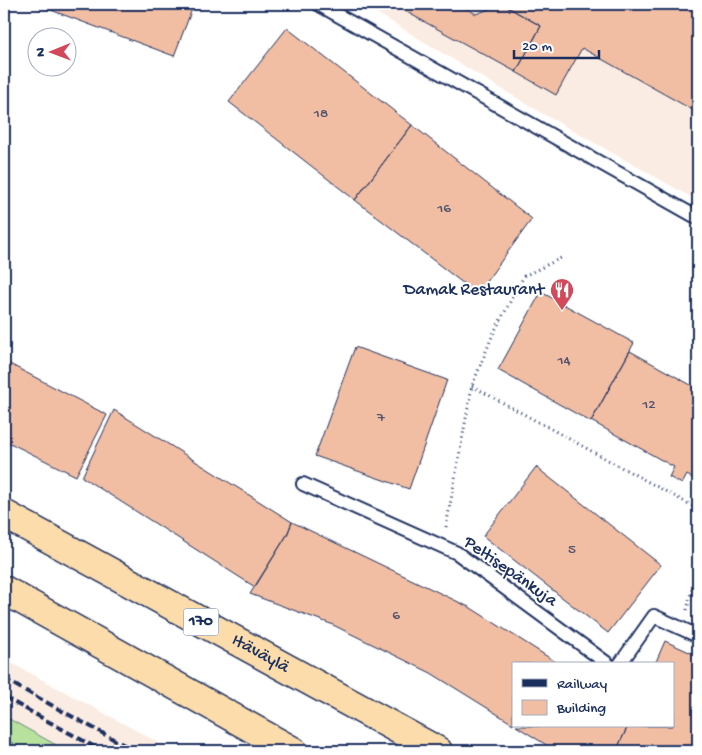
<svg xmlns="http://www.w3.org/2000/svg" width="702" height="755" viewBox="0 0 702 755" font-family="'Gochi Hand',sans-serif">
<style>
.built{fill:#fbece3}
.green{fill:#b7e19d;stroke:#69887e}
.building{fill:#f2bea3;stroke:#1b2f5e}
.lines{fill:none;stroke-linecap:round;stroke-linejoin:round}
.lane-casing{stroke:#1b2f5e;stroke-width:16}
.highway-casing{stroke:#1b2f5e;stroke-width:31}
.path{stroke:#1b2f5e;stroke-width:3;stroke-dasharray:1 4;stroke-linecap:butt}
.lane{stroke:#fff;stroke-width:12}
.highway{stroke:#fddcac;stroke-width:28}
.rail{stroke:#1b2f5e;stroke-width:4;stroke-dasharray:8 4;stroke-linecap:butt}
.labels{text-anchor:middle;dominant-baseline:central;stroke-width:4;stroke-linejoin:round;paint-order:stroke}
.number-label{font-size:15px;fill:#51536f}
.shield{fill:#fff;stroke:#5f6d8e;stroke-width:1}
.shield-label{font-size:16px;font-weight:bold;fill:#1b2f5e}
.poi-label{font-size:18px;fill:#1b2f5e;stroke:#fff;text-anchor:end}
.street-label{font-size:18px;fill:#1b2f5e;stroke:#fff}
</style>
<rect width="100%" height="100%" fill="#fff"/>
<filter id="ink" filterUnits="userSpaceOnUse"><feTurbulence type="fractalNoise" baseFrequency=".02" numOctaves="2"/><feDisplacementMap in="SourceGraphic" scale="10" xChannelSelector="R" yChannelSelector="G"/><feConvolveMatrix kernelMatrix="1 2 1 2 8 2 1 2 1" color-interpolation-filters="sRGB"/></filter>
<g filter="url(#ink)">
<path class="built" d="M362,4h336v197l-160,-90z
M4,659l170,92h-107l-63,-35z"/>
<path class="green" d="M4,716l63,35h-63z"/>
<path class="building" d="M41,4h153l-20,52 -134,-50z
M392,4h66l18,10 26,-10 39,22 -25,46z
M502,4h196v109l-116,-65 -26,47 -40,-23 25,-46z
M287,28l125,97 -57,75 -126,-98z
M412,125l120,94 -55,75 -122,-94z
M541,292l93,51 -43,79 -93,-52z
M355,347l92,33 -38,109 -94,-33z
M630,351l68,38v92l-11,-6 -5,9 -13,-7 5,-10 -83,-46z
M4,361l103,54 -31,61 -72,-36z
M114,410l178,112 -5,13 -32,52 -173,-110z
M536,467l125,98 -53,68 -125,-97z
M292,522l179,86 88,56h-46v60l-82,-51 -100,-49 -81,-30 37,-59z
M665,641l33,15v95h-82l12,-25h45v-62h-18z
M516,726h112l-12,25h-60z"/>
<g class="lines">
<g class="lane-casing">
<path id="lane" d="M318,4l380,214
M303,484l154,69 151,111
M620,664l34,-48 44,20"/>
</g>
<g class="highway-casing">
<g id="highway">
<path id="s1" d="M4,514l434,237"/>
<path d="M4,590l289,161"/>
</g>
</g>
<path class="path" d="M472,386l226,123
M446,527l26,-141 21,-52 31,-58 39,-19
M687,610l11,-48
M4,738l21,13"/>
<use href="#lane" class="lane"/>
<use href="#highway" class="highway"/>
<path class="rail" d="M4,679l131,72
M4,697l98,54"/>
</g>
</g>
<defs>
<g id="restaurant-pin" transform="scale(1.25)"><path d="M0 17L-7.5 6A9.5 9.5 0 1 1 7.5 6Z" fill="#d1495b" stroke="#fff"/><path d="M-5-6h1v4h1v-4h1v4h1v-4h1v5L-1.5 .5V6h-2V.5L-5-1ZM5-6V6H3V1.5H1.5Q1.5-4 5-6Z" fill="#fff"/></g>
</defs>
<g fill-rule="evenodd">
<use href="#restaurant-pin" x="562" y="290"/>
</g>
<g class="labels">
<g class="number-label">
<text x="321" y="114">18</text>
<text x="444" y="209">16</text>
<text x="564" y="361">14</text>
<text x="649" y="405">12</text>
<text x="381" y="418">7</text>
<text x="572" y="550">5</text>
<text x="396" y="616">6</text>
</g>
<rect class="shield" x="183.5" y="608.5" width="35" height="27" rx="4"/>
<g class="shield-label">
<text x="201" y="622">170</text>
</g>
<g class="poi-label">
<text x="544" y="290">Damak Restaurant</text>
</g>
<g class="street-label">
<text transform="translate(510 572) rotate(35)">Peltisepänkuja</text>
<text stroke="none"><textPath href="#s1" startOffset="292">Itäväylä</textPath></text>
</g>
</g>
<rect width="702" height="755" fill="none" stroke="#fff" stroke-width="20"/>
<rect x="10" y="10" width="682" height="735" fill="none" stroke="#1b2f5e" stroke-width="2" filter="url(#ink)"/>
<rect x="512" y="662" width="162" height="65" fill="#ffffff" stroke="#a4acbf"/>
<rect x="522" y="679" width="25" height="8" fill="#1b2f5e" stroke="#a4acbf"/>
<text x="557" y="688" font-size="15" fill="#1b2f5e">Railway</text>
<rect x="522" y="700" width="25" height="15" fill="#f2bea3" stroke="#a4acbf"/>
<text x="557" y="712" font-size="15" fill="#1b2f5e">Building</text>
<g transform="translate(52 52) rotate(269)"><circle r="24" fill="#ffffff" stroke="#a4acbf"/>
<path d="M0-4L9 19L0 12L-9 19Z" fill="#d1495b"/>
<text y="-8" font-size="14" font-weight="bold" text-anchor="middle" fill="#1b2f5e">N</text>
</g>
<path d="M514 50v8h85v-8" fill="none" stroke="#1b2f5e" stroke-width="2.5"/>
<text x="522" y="50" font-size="15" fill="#1b2f5e" stroke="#ffffff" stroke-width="4" paint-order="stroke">20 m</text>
</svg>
